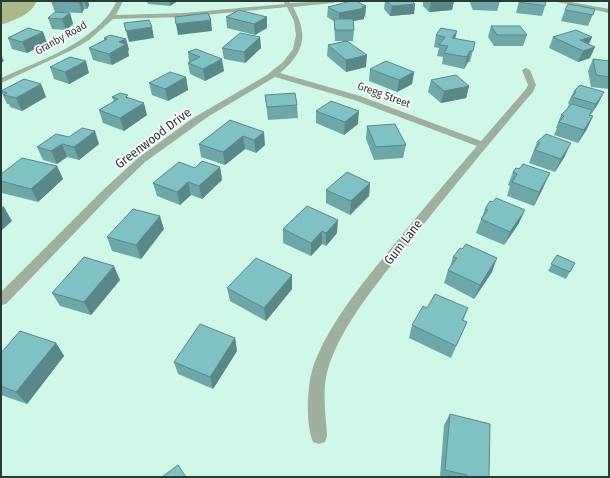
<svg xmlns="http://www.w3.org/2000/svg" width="610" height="478" viewBox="0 0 610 478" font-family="'Fira Sans Condensed',sans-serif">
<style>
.forest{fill:#abb887}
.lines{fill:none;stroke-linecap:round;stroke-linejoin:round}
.street{fill:#9fb09f;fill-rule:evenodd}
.wall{fill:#6ea7a8}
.shaded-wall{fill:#5a8888}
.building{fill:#80c2c3;stroke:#5a8888}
.labels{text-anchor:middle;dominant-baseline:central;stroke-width:3.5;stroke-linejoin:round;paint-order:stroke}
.far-street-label{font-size:11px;fill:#2a3a34;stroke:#fff}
.street-label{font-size:13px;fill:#2a3a34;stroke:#fff}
</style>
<rect width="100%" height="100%" fill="#d0f8e9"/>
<path class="forest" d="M1,1h36c-6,14 -23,19 -36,24z"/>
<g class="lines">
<path class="street" d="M117,1h6l-7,14 68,-2 101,-9 -2,-3h6l1,2 46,-2 -3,2 -40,4c16,28 11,46 -13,66l80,23 121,45 45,-52 2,-4 -6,-15 4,-2 4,2 6,15 -3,7c-44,51 -86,102 -128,156 -27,34 -68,83 -78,125 -5,20 -1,42 0,63l-2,6 -6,2 -6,-2c-8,-19 -6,-59 1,-78 18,-46 52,-85 83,-123 26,-32 53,-64 80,-95l-123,-46 -79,-23 -66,39 -64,46 -33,32 -106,110 -5,1v-13l103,-103 34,-31 55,-40 74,-43 16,-13 10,-13 3,-14 -2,-14 -7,-14 -103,10 -71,2 -24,21 -17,10 -71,33v-5c40,-18 95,-35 116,-77z
M553,1h13l43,8v4z"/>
</g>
<path class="wall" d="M51,1h37l1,4 -2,4h-3l-2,4 -27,-1z
M147,1h31l-8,5 -22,-2z
M385,1h27l3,3 -1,10 -24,2 -6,-7z
M423,1h31l-2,9 -23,2 -6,-6z
M471,1h29l-3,10 -24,-1 -3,-7z
M519,1l26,5 -3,10 -26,-3z
M366,6l-1,10 -1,1v2l-11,2 1,9 -1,11h-5l18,26 -20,5 -19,-16 1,-11 17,-4h-10l-1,-20 -7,-4 1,-10z
M595,9l-7,17 -27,-5 4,-11z
M70,13l3,11 -7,6 -14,-1 -4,-11z
M226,17h41v11l-12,7 -28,-7z
M491,26l36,9 -4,11h-29l-6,-9z
M457,31l-2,8 20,3 -5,20h-2l-4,7 -22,-5 1,-7 -6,-1 2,-8 -5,-1 2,-12z
M43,32l4,11 -20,10 -15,-4 -4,-11z
M260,37l1,11 -16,15 -21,-4 -2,-11z
M553,37h39l-3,7 1,14 -12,4 -29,-14z
M104,38l22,1 3,11 -1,1 1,5 -17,9 -19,-5 -4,-12 15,-8z
M196,49l28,22 -19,10 -15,-7 -2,-11 1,-1 -1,-10z
M593,59l16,2v28l-18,-2 -3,-16z
M50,67l39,6 -20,11 -15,-5z
M370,69l44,3 -2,12 -15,8 -28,-11z
M186,77l2,13 -20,11 -16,-6 -3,-12z
M431,80l38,6 -3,12 -25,5 -13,-11z
M41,84l5,13 -24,14 -12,-4 -1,-3h-2l-6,-13z
M580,85l18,19 -8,11 -3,14 -9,14 -24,-8 3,-7h-1l5,-13 6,-6 2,-5 -1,-1 6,-12z
M265,95l32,10 1,13 -30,2z
M112,97l16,1 19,17 -23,16 -21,-8 -4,-13 15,-9z
M316,111l42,13 -14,11 -28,-12z
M230,120l35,25 -9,8 -11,-4 -20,16 -24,-8 -2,-13z
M367,126l39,19 -3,13 -29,2 -8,-21z
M56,134l43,10 -20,16 -12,-3 -10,7 -14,-4 -6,-13z
M537,142l28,14 -10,16 -26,-9z
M57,166l6,13 -25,23 -36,-9 -1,-2v-17z
M220,167l2,13 -20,19 -11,-4 -11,10 -23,-9 -4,-13 42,-15z
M513,172l31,14 -10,20 -27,-10 3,-10 -2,-1z
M370,183l-1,13 -19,19 -24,-12v-13z
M307,206l30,27 -11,13 -4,-2 -11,12 -28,-13v-14z
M485,209l34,14 -15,22 -28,-12z
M164,229l-23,30 -29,-8 -5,-14z
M557,255l18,8 -9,16 -18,-8z
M453,257l39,15 -18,27 -30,-16 4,-13 2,-3z
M292,275v14l-26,32 -36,-20 -3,-13z
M120,280l-29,35 -31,-9 -8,-13z
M427,308h41l-5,13 4,1 -16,36 -42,-20 3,-13z
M235,338l2,13 -24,38 -35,-15 -4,-12z
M56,343l8,13 -37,48 -26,-9v-42z
M450,414l39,63h-49l4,-52z"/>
<path class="shaded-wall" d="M80,1h2l2,8 -2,4 -3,-11z
M84,1h4l1,4 -2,4z
M169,1h9l-8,5z
M431,1h23l-2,9 -23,2z
M415,4l-1,10 -24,2 2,-10z
M366,6l-1,10 -1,1v2l-25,5v-11z
M70,13l3,11 -7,6 -4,-11z
M267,17v11l-12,7 -1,-11z
M211,20l1,11 -34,4 -2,-11z
M152,27l2,11 -25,4 -3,-11z
M457,31l-3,11 -2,-4z
M43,32l4,11 -20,10 -5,-11z
M260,37l1,11 -16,15 -1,-11z
M592,37l-5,11 -7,-8z
M126,39l3,11 -1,1 1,5 -17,9 -3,-11 10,-12z
M595,47l-5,11 -12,4 5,-11z
M470,51l-2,11 -4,7 3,-12z
M1,55l3,6 -3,2z
M367,55l-1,12 -20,5v-12z
M222,59l2,12 -19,10 -2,-12z
M86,61l3,12 -20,11 -4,-12z
M414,72l-2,12 -15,8 2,-12z
M186,77l2,13 -20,11 -3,-12z
M41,84l5,13 -24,14 -6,-13z
M469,86l-3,12 -25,5 3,-12z
M604,92l-6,12 -8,12 6,-12z
M144,103l3,12 -23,16 -4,-13z
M359,111l-1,13 -14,11 1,-13z
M593,116l-6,13 -9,14 6,-13z
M95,131l4,13 -20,16 -5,-13z
M264,132l1,13 -9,8 -2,-13z
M243,136l2,13 -20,16 -2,-13z
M571,143l-6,13 -10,16 6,-13z
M62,144l5,13 -10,7 -6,-13z
M57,166l6,13 -25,23 -7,-13z
M220,167l2,13 -20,19 -3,-13z
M550,173l-6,13 -10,20 5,-14z
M188,182l3,13 -11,10 -3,-13z
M370,183l-1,13 -19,19 1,-14z
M4,207l8,14 -11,10v-21z
M525,210l-6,13 -15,22 6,-13z
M160,216l4,13 -23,30 -5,-14z
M338,220l-1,13 -11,13v-13z
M322,231v13l-11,12v-13z
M497,258l-5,14 -18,27 6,-14z
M114,266l6,14 -29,35 -7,-13z
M292,275v14l-26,32 -2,-13z
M235,338l2,13 -24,38 -3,-12z
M56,343l8,13 -37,48 -11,-12z"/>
<path class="building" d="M51,1h29l-1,1z
M351,1h5l10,5 -4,1 3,1 -26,5 -11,-6z
M387,1h25l3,3 -23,2z
M519,1h27l-1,5 -26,-4z
M568,4l27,5 -2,6 -28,-5z
M239,10l28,7 -13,7 -28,-7z
M55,12l15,1 -8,6 -14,-1z
M208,13l3,7 -35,4 -1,-7z
M334,19h19l1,11h-19z
M149,20l3,7 -26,4 -2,-8z
M491,26h29l7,9h-30z
M28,28l15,4 -21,10 -14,-4z
M441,28l16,3 -5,7 23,4 -2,9h-3l-3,6 -23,-4 4,-7 -9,-1 6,-8 -9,-2z
M576,30l16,7 -12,3 15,7 -12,4 -30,-14z
M240,33l20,4 -16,15 -22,-4z
M110,35l16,4 -7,3 7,2 -17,10 -20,-6 18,-9 -3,-1z
M347,41l20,14 -21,5 -18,-15z
M196,49l26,10 -19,10 -15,-6 12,-6 -12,-5z
M70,57l16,4 -21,11 -15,-5z
M593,59l16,2v16l-13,-2z
M386,61l28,11 -15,8 -29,-11z
M170,72l16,5 -21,12 -16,-6z
M456,75l13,11 -25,5 -13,-11z
M24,79l17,5 -25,14 -12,-3 3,-2 -6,-2z
M580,85l24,7 -8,12 -24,-7 4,-5 -2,-1z
M120,93l8,2 -2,2 18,6 -24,15 -21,-8 19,-11 -6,-2z
M295,93l2,12 -30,2 -2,-12z
M331,101l28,10 -14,11 -29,-11z
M572,104l20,6 -3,5 4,1 -9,14 -25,-8 5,-6 -3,-1z
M230,120l34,12 -10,8 -11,-4 -20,16 -24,-8z
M395,124l11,21 -30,2 -9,-21z
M82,128l13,3 -21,16 -12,-3 -11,7 -14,-4 19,-13 13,3z
M546,134l25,9 -10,16 -26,-9 5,-7 -3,-1z
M22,158l35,8 -26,23 -30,-8v-7z
M202,161l18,6 -21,19 -11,-4 -11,10 -24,-9 26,-21 16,6z
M523,164l27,9 -11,19 -27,-10 5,-8 -4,-2 3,-4 3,1z
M347,172l23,11 -19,18 -25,-11z
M496,198l29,12 -15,22 -29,-13 7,-9 -3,-1 5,-8 3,1z
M307,206l31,14 -12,13 -4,-2 -11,12 -28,-14z
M1,207h3l-3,3z
M133,209l27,7 -24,29 -29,-8z
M466,244l31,14 -17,27 -32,-15 9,-12 -4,-1 7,-9 2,1z
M557,255l18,8 -5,9 -19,-8z
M84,257l30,9 -30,36 -32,-9z
M256,258l36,17 -28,33 -37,-20z
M435,294l33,14 -6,12 5,2 -11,24 -44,-21 11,-19 4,2z
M200,324l35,14 -25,39 -36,-15z
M20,331l36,12 -40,49 -15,-6v-33z
M450,414l40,10 -1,53h-22v-2l-22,-5z
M178,465l8,12h-24z"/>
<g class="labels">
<g class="far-street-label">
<text transform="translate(61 38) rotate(-29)">Granby Road</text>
<text transform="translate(384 95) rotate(20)">Gregg Street</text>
</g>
<g class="street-label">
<text transform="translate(153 138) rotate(-37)">Greenwood Drive</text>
<text transform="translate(403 242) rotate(-52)">Gum Lane</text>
</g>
</g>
<rect width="610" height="478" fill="none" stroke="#2a3a34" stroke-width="4"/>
</svg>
